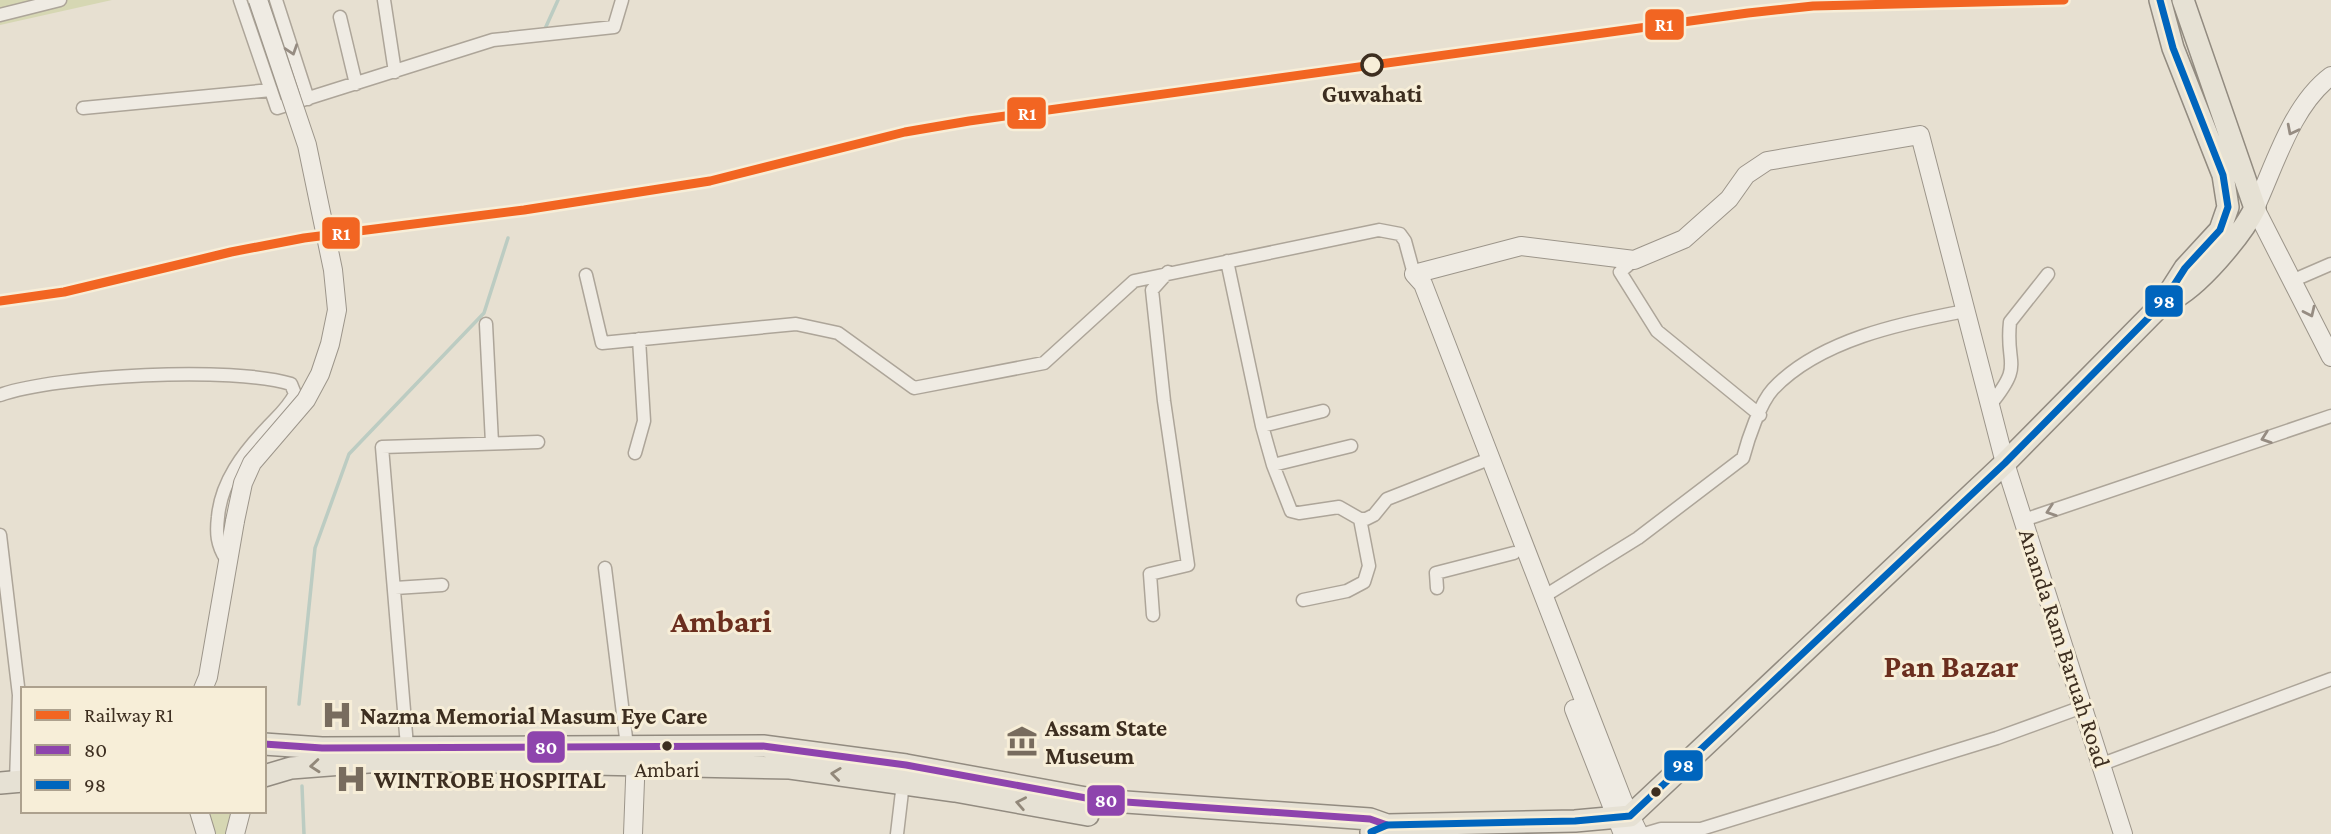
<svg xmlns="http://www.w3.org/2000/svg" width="2331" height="834" viewBox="0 0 2331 834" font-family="'Crimson Pro',serif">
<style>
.green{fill:#d6d7b3}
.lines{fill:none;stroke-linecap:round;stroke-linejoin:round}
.stream{stroke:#bcccc2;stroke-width:3.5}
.street-casing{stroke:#ada599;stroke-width:15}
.secondary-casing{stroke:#9c958a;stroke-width:20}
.primary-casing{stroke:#928b80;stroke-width:24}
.street{stroke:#efebe3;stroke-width:12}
.secondary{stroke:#efebe3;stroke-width:18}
.primary{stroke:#e6e1d4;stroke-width:21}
.rail-casing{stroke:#afaaa2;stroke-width:6}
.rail{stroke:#f7eed8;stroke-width:3.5;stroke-dasharray:10;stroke-linecap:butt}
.secondary-bridge-casing{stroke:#9c958a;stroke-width:20;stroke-linecap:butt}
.secondary-bridge{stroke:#efebe3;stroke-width:18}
.bus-1-casing{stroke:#f7eed8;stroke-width:12}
.bus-2-casing{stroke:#f7eed8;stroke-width:12}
.bus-1{stroke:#8e44ad;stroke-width:7}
.bus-2{stroke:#0065bd;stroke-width:7}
.rail-1-casing{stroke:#f7eed8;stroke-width:14}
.rail-1{stroke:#f26522;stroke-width:9}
.oneway{stroke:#968c82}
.oneway2{stroke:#92887a}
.stop-dot{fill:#f7eed8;stroke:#3d2e20;stroke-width:3.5}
.bus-dot{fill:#3d2e20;stroke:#f7eed8;stroke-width:2.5}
.labels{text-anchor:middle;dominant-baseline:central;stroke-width:6;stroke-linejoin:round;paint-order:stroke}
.bus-label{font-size:22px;fill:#3d2e20;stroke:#f7eed8}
.stop-label{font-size:24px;font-weight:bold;fill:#3d2e20;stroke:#f7eed8}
.street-label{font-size:24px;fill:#3d2e20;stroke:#f7eed8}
.poi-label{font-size:24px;font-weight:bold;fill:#3d2e20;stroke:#f7eed8;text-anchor:start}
.district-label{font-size:32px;font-weight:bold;fill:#6b2e1e;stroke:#f7eed8}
.line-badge{stroke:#f7eed8;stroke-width:2.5}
.badge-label{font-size:19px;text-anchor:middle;font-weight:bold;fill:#fff}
</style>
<rect width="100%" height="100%" fill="#e7e0d1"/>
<path class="green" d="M0,0h112l-112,25z
M207,812l26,1 -1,21h-22z"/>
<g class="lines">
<path class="stream" d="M544,31l14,-31
M299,704l16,-156 34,-94 135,-141 24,-75
M302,786l2,48"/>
<g class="street-casing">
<path id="street" d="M240,0l37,108 216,-68 121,-13 8,-27
M276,0l32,99
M384,0l11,72
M0,15l60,-15
M340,17l16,67
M83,108l188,-18
M1634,260l-14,12 37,59 103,84
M1227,261l35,165 11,39 18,46 8,2 40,-6 21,12h6l8,-4 13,-16 102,-40
M586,275l16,68 194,-19 42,9 76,55 130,-25 90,-82 245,-51 21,4 5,7 9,33
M2294,280l37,-16
M486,324l6,119
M0,395c56,-20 235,-29 291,-11l4,10c-7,14 -18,23 -28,34 -24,25 -46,54 -49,89 -2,16 -1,28 8,42
M1990,405c35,-43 15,-38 20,-83l38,-48
M1262,426l61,-15
M635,453l9,-32 -5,-82
M1273,465l78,-19
M2024,520l307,-104
M0,535l19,160 -3,86
M605,568l22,178
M395,588l47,-3
M1437,588l-1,-15 78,-20
M1543,597l95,-59 105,-80c5,-19 17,-55 30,-69 46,-49 129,-66 192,-78
M1303,600l44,-9 17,-9 5,-16 -9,-47
M1153,615l-3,-41 38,-9 -24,-164 -12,-111 16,-18
M407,746l-25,-299 156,-5
M2102,764l229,-85
M897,834l6,-51
M1644,834l17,-5h40l296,-91 88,-32"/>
</g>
<g class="secondary-casing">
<path id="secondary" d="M2331,76c-39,29 -56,89 -76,132l76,149
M1414,274l107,-28 113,14 50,-21 45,-40 17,-24 21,-14 153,-26 85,328 118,371
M1414,274l9,10 200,517 16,33
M203,689l5,-12 27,-156
M1574,709l49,125
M199,811l7,23
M235,834l6,-23
M633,834l3,-80"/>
</g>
<g class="primary-casing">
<path id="primary" d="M2170,300c27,-12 72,-65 85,-92l-72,-208
M264,744l58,4 441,-2 143,19 191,35 273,19 17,6
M264,776l27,-8 103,-8 396,8 165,23 133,24
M0,783l23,-2
M1371,832l16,-7 188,-4 55,-5 375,-353 157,-159 23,-36 35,-38 8,-23 -5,-32 -50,-127 -13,-48"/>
</g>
<use href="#street" class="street"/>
<use href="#secondary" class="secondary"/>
<use href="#primary" class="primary"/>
<g class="rail-casing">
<path id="rail" d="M440,221l270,-40 195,-49 64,-11 779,-108 65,-7 251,-6"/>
</g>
<use href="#rail" class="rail"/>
<g class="secondary-bridge-casing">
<path id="secondary-bridge" d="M235,521l8,-38 9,-20 54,-63 14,-26 10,-30 7,-34 -4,-40 -26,-125 -49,-145"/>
</g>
<use href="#secondary-bridge" class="secondary-bridge"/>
<g class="bus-1-casing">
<path id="bus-1" d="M264,744l58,4 441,-2 143,19 191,35 273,19 17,6"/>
</g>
<g class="bus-2-casing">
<path id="bus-2" d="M1371,832l16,-7 188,-4 55,-5 375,-353 157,-159 23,-36 35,-38 8,-23 -5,-32 -50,-127 -13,-48"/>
</g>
<use href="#bus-1" class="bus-1"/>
<use href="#bus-2" class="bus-2"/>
<g class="rail-1-casing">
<path id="rail-1" d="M0,301l64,-9 167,-40 73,-14 220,-28 186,-29 195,-49 64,-11 779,-108 65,-7 251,-6"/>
</g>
<use href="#rail-1" class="rail-1"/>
</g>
<defs><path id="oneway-chevron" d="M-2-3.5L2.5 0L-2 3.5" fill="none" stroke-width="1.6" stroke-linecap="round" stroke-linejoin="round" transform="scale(1.75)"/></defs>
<g class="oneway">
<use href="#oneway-chevron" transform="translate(292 50) rotate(72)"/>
<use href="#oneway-chevron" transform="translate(2292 130) rotate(117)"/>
<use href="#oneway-chevron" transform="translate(2310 312) rotate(65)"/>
<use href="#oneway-chevron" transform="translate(2266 438) rotate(161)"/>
<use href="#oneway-chevron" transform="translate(2051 511) rotate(161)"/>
</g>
<g class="oneway2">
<use href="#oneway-chevron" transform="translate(315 766) rotate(175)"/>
<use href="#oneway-chevron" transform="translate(836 774) rotate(-173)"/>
<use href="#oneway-chevron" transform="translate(1021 803) rotate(-169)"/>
</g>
<defs>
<g id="hospital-bare" transform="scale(2.415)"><path d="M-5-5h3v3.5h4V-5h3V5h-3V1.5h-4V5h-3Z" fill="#786c5e" stroke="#f7eed8" stroke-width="2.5" paint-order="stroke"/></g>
<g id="museum-bare" transform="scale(2.415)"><path d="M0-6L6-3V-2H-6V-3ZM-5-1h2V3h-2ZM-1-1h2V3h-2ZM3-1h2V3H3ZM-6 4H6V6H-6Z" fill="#786c5e" stroke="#f7eed8" stroke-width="2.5" paint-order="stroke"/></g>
</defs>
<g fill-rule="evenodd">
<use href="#hospital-bare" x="337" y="715"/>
<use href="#museum-bare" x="1022" y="741"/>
<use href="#hospital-bare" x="351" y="779"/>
</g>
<circle class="stop-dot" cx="1372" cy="65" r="10"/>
<g class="bus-dot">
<circle cx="667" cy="746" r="6"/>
<circle cx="1656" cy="792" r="6"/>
</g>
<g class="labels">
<g class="bus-label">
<text x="667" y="769">Ambari</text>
</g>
<g class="stop-label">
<text x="1372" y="93">Guwahati</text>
</g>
<g class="street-label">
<text transform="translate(2065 648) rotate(72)">Ananda Ram Baruah Road</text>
</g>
<g class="poi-label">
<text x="360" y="715">Nazma Memorial Masum Eye Care</text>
<text x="1045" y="727">Assam State<tspan x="1045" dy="28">Museum</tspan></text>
<text x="374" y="779">WINTROBE HOSPITAL</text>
</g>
<g class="district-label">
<text x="721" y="621">Ambari</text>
<text x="1951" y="666">Pan Bazar</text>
</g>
</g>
<g class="line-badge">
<rect x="1644" y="8" width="41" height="33" rx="7" fill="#f26522"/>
<rect x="1006" y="96" width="41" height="34" rx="7" fill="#f26522"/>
<rect x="321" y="216" width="40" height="34" rx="7" fill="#f26522"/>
<rect x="2144" y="284" width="40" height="34" rx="7" fill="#0065bd"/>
<rect x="526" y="730" width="40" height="34" rx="7" fill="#8e44ad"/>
<rect x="1663" y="749" width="41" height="33" rx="7" fill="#0065bd"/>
<rect x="1086" y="784" width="40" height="33" rx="7" fill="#8e44ad"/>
</g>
<g class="badge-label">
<text x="1664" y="31">R1</text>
<text x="1027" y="120">R1</text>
<text x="341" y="240">R1</text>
<text x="2164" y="308">98</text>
<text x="546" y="754">80</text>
<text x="1683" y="772">98</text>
<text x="1106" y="807">80</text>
</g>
<rect x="21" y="687" width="245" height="126" fill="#f7eed8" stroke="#ada18e" stroke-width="2"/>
<rect x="35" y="710" width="35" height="10" fill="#f26522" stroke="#ada18e" stroke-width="2"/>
<text x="84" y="722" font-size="21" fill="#3d2e20">Railway R1</text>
<rect x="35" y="745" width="35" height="10" fill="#8e44ad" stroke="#ada18e" stroke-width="2"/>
<text x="84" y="757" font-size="21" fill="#3d2e20">80</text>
<rect x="35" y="780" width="35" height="10" fill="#0065bd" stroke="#ada18e" stroke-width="2"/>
<text x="84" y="792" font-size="21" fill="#3d2e20">98</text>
</svg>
